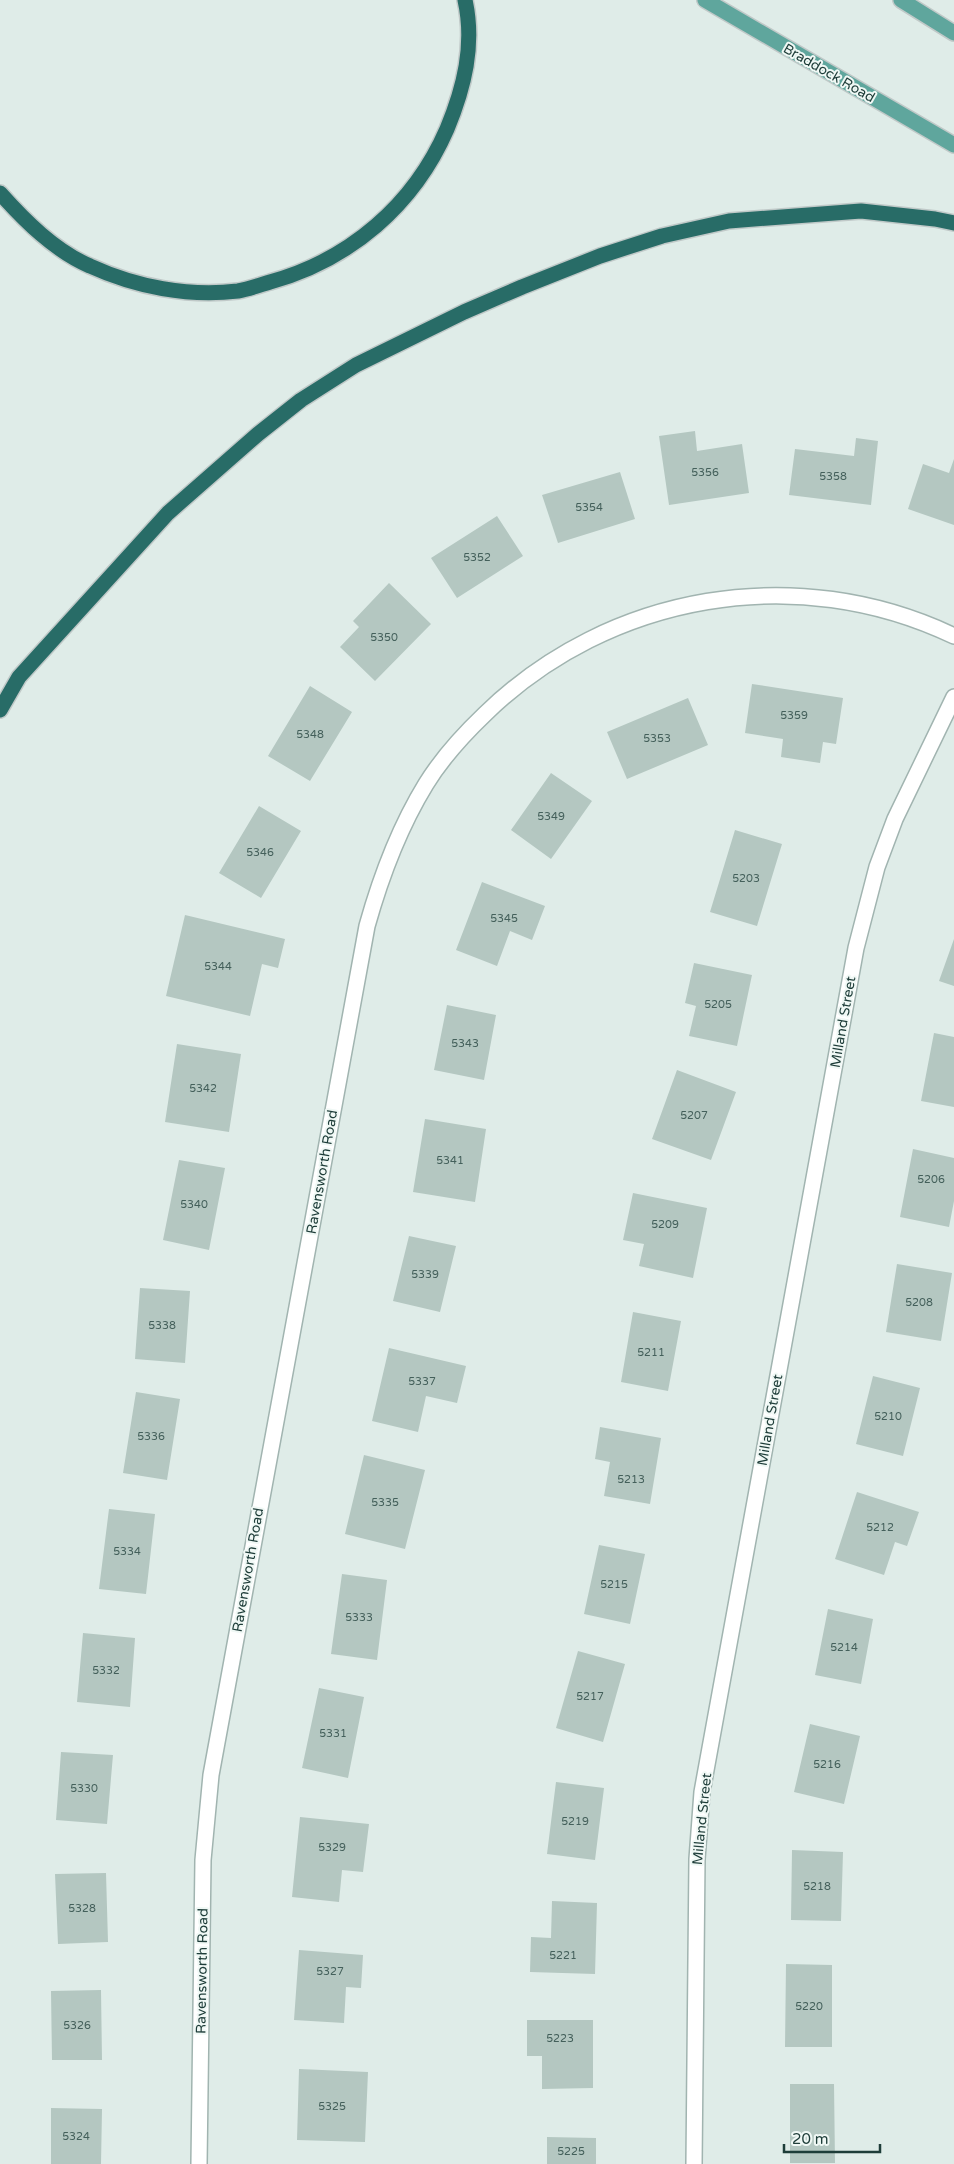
<svg xmlns="http://www.w3.org/2000/svg" width="954" height="2164" viewBox="0 0 954 2164" font-family="'Varela Round',sans-serif">
<style>
.building{fill:#b4c7c1}
.lines{fill:none;stroke-linecap:round;stroke-linejoin:round}
.minor-casing{stroke:#a1b4b0;stroke-width:18}
.primary-casing{stroke:#c0c9c8;stroke-width:18}
.motorway-casing{stroke:#c0c9c8;stroke-width:18}
.minor{stroke:#fff;stroke-width:15}
.primary{stroke:#5fa69d;stroke-width:15}
.motorway{stroke:#286c67;stroke-width:15}
.labels{text-anchor:middle;dominant-baseline:central;stroke-width:4;stroke-linejoin:round;paint-order:stroke}
.number-label{font-size:11px;fill:#44605b}
.street-label{font-size:14px;fill:#1e3d39;stroke:#f0f8f5}
</style>
<rect width="100%" height="100%" fill="#dfece8"/>
<path class="building" d="M695,431l2,20 45,-7 7,49 -80,12 -10,-69z
M856,438l22,3 -7,64 -82,-10 6,-46 59,7z
M954,459v66l-46,-16 15,-45 26,9z
M620,472l15,47 -77,24 -16,-48z
M497,516l26,40 -66,42 -26,-40z
M389,583l42,41 -56,57 -35,-34 19,-20 -6,-6z
M752,684l91,14 -7,46 -13,-2 -3,21 -39,-6 2,-18 -38,-6z
M310,686l42,26 -42,69 -42,-25z
M688,698l20,47 -81,34 -20,-47z
M551,773l41,28 -41,58 -40,-29z
M259,806l42,25 -40,67 -42,-25z
M735,830l47,14 -25,82 -47,-14z
M482,882l63,24 -13,34 -22,-9 -13,35 -41,-16z
M185,915l100,24 -7,29 -16,-4 -12,52 -84,-20z
M954,939v47l-15,-5z
M694,963l58,12 -15,71 -48,-10 7,-30 -11,-3z
M447,1005l49,10 -12,65 -50,-10z
M934,1033l20,4v70l-33,-6z
M177,1044l64,10 -12,78 -64,-10z
M677,1070l59,22 -25,68 -59,-21z
M425,1119l61,10 -11,73 -62,-10z
M913,1149l41,9v43l-5,26 -49,-10z
M179,1160l46,8 -16,82 -46,-10z
M633,1193l74,15 -14,70 -54,-12 5,-22 -21,-4z
M409,1236l47,10 -16,66 -47,-11z
M897,1264l55,9 -11,68 -55,-9z
M140,1288l50,3 -5,72 -50,-4z
M633,1312l48,9 -13,70 -47,-9z
M389,1348l77,18 -9,37 -31,-7 -8,36 -46,-11z
M873,1376l47,12 -17,68 -47,-12z
M136,1392l44,7 -13,81 -44,-7z
M600,1427l61,11 -11,66 -46,-8 6,-34 -15,-3z
M364,1455l61,15 -20,79 -60,-15z
M857,1492l62,20 -12,34 -12,-4 -11,33 -49,-16z
M109,1509l46,5 -9,80 -47,-5z
M599,1545l46,9 -15,70 -46,-10z
M342,1574l45,6 -10,80 -46,-6z
M828,1609l45,10 -12,65 -46,-9z
M83,1633l52,5 -5,69 -53,-5z
M578,1651l47,13 -22,78 -47,-14z
M319,1688l45,9 -16,81 -46,-10z
M810,1724l50,12 -16,68 -50,-12z
M61,1752l52,3 -6,69 -51,-4z
M556,1782l48,6 -9,72 -48,-6z
M300,1817l69,7 -6,48 -21,-2 -3,32 -47,-5z
M792,1850l51,2 -2,69 -50,-1z
M106,1873l2,69 -50,2 -3,-70z
M552,1901l45,2 -2,71 -65,-2 1,-35 20,1z
M299,1950l64,5 -2,33 -15,-1 -2,36 -50,-3z
M786,1964l46,1v82h-47z
M101,1990l1,70h-50l-1,-69z
M527,2020h66v68l-51,1v-33h-15z
M299,2069l69,3 -3,70 -68,-2z
M790,2084h44l1,79h-45z
M51,2108l51,1 -1,55h-50z
M547,2137l49,1v26h-49z"/>
<g class="lines">
<g class="minor-casing">
<path id="minor" d="M199,2164l4,-304 8,-85 156,-849c14,-50 32,-98 59,-142 16,-26 37,-49 59,-70 124,-121 312,-153 469,-78
M694,2164l3,-305 5,-67 154,-844 21,-81 18,-48 59,-122"/>
</g>
<g class="primary-casing">
<path id="primary" d="M705,0l249,145
M901,0l53,33"/>
</g>
<g class="motorway-casing">
<path id="motorway" d="M0,193c25,28 55,58 90,73 46,21 98,31 148,25 11,-2 22,-6 32,-9 80,-22 144,-77 177,-153 17,-41 28,-84 18,-129
M0,710l19,-33 149,-164 90,-79 43,-34 55,-35 108,-53 58,-25 78,-31 62,-20 67,-15 132,-10 74,8 19,4"/>
</g>
<use href="#minor" class="minor"/>
<use href="#primary" class="primary"/>
<use href="#motorway" class="motorway"/>
</g>
<g class="labels">
<g class="number-label">
<text x="705" y="472">5356</text>
<text x="833" y="476">5358</text>
<text x="589" y="507">5354</text>
<text x="477" y="557">5352</text>
<text x="384" y="637">5350</text>
<text x="794" y="715">5359</text>
<text x="310" y="734">5348</text>
<text x="657" y="738">5353</text>
<text x="551" y="816">5349</text>
<text x="260" y="852">5346</text>
<text x="746" y="878">5203</text>
<text x="504" y="918">5345</text>
<text x="218" y="966">5344</text>
<text x="718" y="1004">5205</text>
<text x="465" y="1043">5343</text>
<text x="203" y="1088">5342</text>
<text x="694" y="1115">5207</text>
<text x="450" y="1160">5341</text>
<text x="931" y="1179">5206</text>
<text x="194" y="1204">5340</text>
<text x="665" y="1224">5209</text>
<text x="425" y="1274">5339</text>
<text x="919" y="1302">5208</text>
<text x="162" y="1325">5338</text>
<text x="651" y="1352">5211</text>
<text x="422" y="1381">5337</text>
<text x="888" y="1416">5210</text>
<text x="151" y="1436">5336</text>
<text x="631" y="1479">5213</text>
<text x="385" y="1502">5335</text>
<text x="880" y="1527">5212</text>
<text x="127" y="1551">5334</text>
<text x="614" y="1584">5215</text>
<text x="359" y="1617">5333</text>
<text x="844" y="1647">5214</text>
<text x="106" y="1670">5332</text>
<text x="590" y="1696">5217</text>
<text x="333" y="1733">5331</text>
<text x="827" y="1764">5216</text>
<text x="84" y="1788">5330</text>
<text x="575" y="1821">5219</text>
<text x="332" y="1847">5329</text>
<text x="817" y="1886">5218</text>
<text x="82" y="1908">5328</text>
<text x="563" y="1955">5221</text>
<text x="330" y="1971">5327</text>
<text x="809" y="2006">5220</text>
<text x="77" y="2025">5326</text>
<text x="560" y="2038">5223</text>
<text x="332" y="2106">5325</text>
<text x="76" y="2136">5324</text>
<text x="571" y="2151">5225</text>
</g>
<g class="street-label">
<text transform="translate(829 73) rotate(30)">Braddock Road</text>
<text transform="translate(843 1022) rotate(-80)">Milland Street</text>
<text transform="translate(322 1172) rotate(-80)">Ravensworth Road</text>
<text transform="translate(770 1420) rotate(-80)">Milland Street</text>
<text transform="translate(248 1570) rotate(-80)">Ravensworth Road</text>
<text transform="translate(702 1819) rotate(-84)">Milland Street</text>
<text transform="translate(202 1971) rotate(-89)">Ravensworth Road</text>
</g>
</g>
<path d="M784 2144v8h96v-8" fill="none" stroke="#1e3d39" stroke-width="2.5"/>
<text x="792" y="2144" font-size="15" fill="#1e3d39" stroke="#f0f8f5" stroke-width="4" paint-order="stroke">20 m</text>
</svg>
